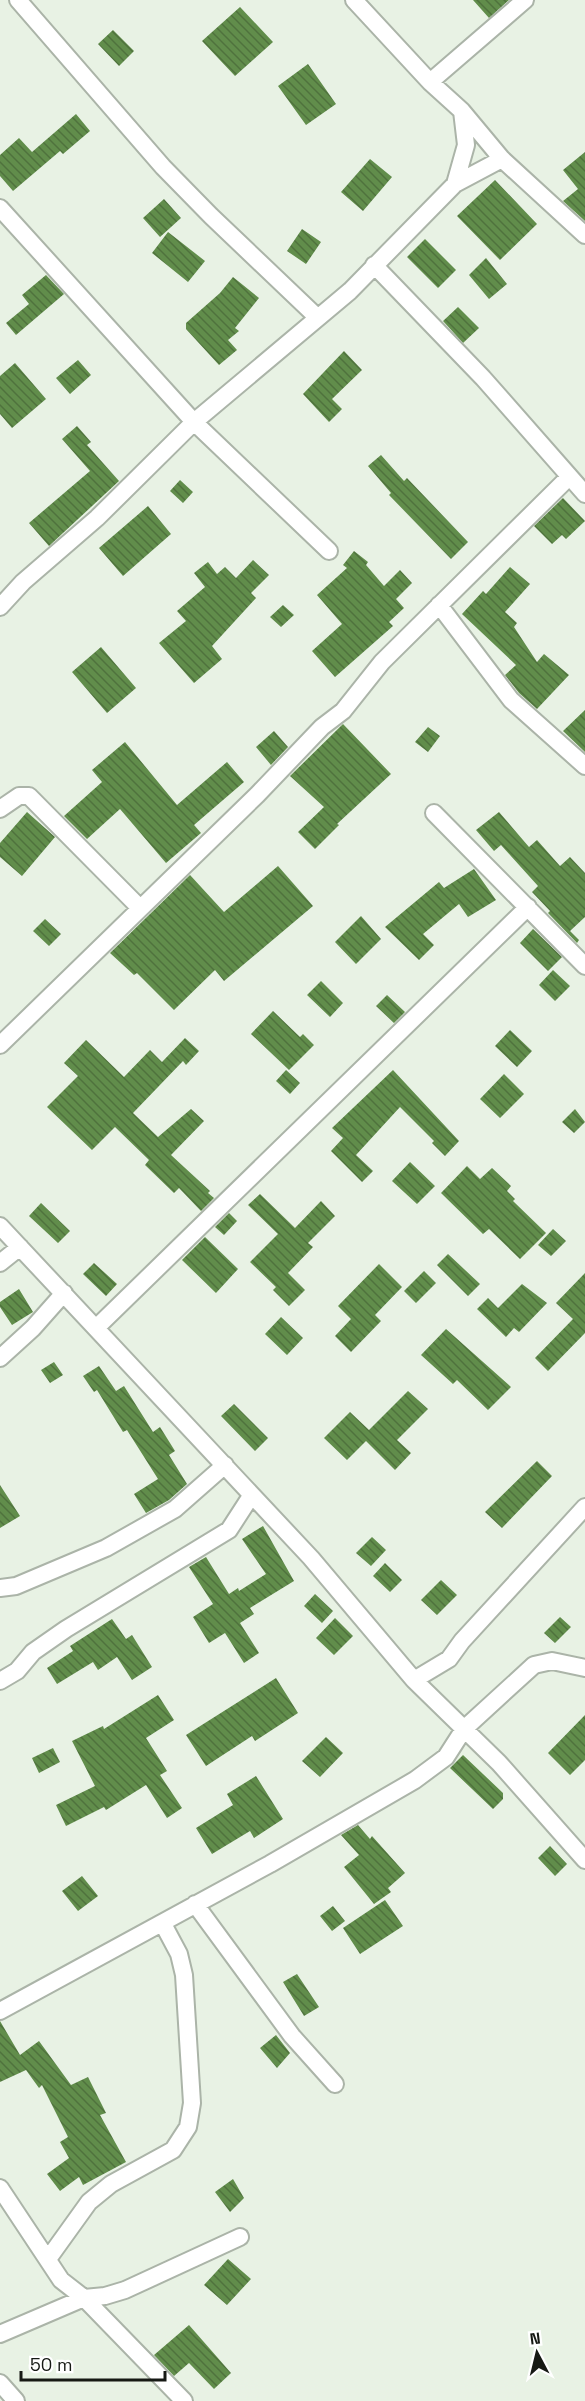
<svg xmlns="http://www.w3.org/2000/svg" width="585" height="2401" viewBox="0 0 585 2401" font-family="'Space Grotesk',sans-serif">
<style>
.building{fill:url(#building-back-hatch)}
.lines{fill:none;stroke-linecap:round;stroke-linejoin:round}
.street-casing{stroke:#abb4a8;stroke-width:20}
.street{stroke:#fff;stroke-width:16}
</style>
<defs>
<pattern id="building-back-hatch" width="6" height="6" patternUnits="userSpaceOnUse" patternTransform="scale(1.5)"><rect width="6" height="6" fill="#618d4b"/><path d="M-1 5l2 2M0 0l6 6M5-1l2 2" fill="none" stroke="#4f723d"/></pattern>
</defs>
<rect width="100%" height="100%" fill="#e8f2e4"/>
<path class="building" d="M473,0h36l-20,18z
M240,7l33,35 -38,34 -33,-35z
M113,30l21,21 -15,15 -21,-22z
M308,64l28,40 -30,21 -28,-39z
M76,114l14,17 -27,23 -3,-3 -47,40 -13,-15v-21l19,-17 13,14z
M585,152v69l-22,-20 15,-12 -15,-19z
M370,159l22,18 -29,34 -22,-19z
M495,180l42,44 -37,36 -43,-44z
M164,199l17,19 -21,19 -17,-19z
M302,229l19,13 -15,22 -19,-13z
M168,232l37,29 -17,21 -36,-29z
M425,239l31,31 -18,18 -31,-31z
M486,258l21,26 -18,15 -20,-24z
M46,275l18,19 -48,41 -10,-12 23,-19 -7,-9z
M233,277l26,21 -24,30 4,3 -11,9 9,10 -18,15 -33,-36v-6l34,-30z
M458,307l21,21 -16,15 -20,-22z
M344,351l18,19 -30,29 10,10 -13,13 -26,-28z
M78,360l13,15 -21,19 -14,-16z
M15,363l31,36 -34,29 -12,-14v-38z
M77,426l14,16 -4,3 32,36 -70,65 -20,-23 61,-52 -28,-32z
M381,455l23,26 3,-3 61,64 -17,17 -62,-64 2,-2 -23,-27z
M180,480l13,12 -10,11 -13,-12z
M563,498l22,23 -19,18 -4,-4 -10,9 -18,-18z
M148,506l23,28 -48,42 -24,-28z
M354,551l14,11 -2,3 18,21 16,-16 12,13 -16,16 8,9 -15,14 4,4 -58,51 -23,-26 30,-27 -25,-29 30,-27 -4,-3z
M253,560l16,15 -18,18 5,5 -44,48 10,13 -28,24 -35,-40 27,-22 -9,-10 28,-24 -11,-14 14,-11 9,12 8,-7 11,11z
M510,567l20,17 -25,28 12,11 -3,4 23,35 7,-8 25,21 -32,34 -18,-16 -14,-18 11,-10 -54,-51 21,-23 3,3z
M283,605l11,10 -13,12 -11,-10z
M101,647l35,41 -29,25 -35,-41z
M585,710v42l-22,-21z
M343,724l48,50 -54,50 2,1 -24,24 -17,-17 26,-25 -34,-31z
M428,727l12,9 -12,16 -13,-10z
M274,731l14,16 -17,18 -15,-18z
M125,742l52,63 50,-43 17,20 -50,43 7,8 -35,30 -46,-54 -33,30 -23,-23 38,-34 -10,-12z
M27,812l28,25 -33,39 -22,-19v-14z
M499,812l30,35 8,-7 23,26 10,-9 15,16v44l-15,14 9,9 -2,3 -29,-30 2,-2 -18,-19 6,-6 -37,-41 -7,6 -18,-21z
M278,866l35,40 -89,75 -9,-11 -41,40 -37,-37 -3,2 -24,-22 80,-78 34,37z
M474,869l22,31 -28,17 -9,-13 -36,30 11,11 -15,15 -34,-33 54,-45 5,6z
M361,916l20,23 -25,25 -21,-22z
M45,919l16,15 -12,12 -16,-15z
M533,929l29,28 -14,14 -28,-28z
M553,970l17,16 -15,15 -16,-16z
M321,981l22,22 -13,14 -23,-22z
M387,995l18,17 -11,11 -18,-17z
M273,1011l27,26 3,-3 11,11 -25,25 -38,-36z
M510,1030l22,21 -15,16 -22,-21z
M185,1038l14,13 -13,14 -3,-4 -50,52 25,24 33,-28 13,12 -33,34 39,36 -2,2 6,5 -13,13 -22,-23 -5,5 -29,-28 4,-5 -34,-33 -23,23 -45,-43 31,-31 -14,-13 22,-23 38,37 26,-27 12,12z
M286,1070l14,13 -10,11 -14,-13z
M393,1070l66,71 -14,15 -13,-13 2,-2 -34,-34 -44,48 17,16 -11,11 -31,-31 12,-13 -11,-10z
M504,1074l20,20 -24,24 -20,-19z
M575,1109l10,13 -11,11 -12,-11z
M410,1162l25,24 -18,18 -25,-23z
M467,1166l13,13 12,-11 19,18 -4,5 8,8 -2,2 33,32 -26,26 -31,-30 -6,5 -42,-41z
M260,1194l35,34 26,-27 14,15 -27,27 5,4 -25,26 17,17 -16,16 -16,-16 3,-3 -26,-25 28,-28 -30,-29z
M41,1203l29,28 -12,12 -29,-27z
M229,1213l8,8 -13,14 -9,-8z
M553,1229l13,12 -15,15 -13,-11z
M205,1237l33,32 -22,24 -34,-33z
M448,1254l32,30 -12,12 -31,-31z
M94,1263l23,21 -11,12 -23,-22z
M379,1264l23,23 -27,28 6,6 -30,31 -16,-16 16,-17 -13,-13z
M424,1271l12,12 -20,20 -12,-12z
M585,1273v60l-37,38 -13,-13 38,-39 -17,-16z
M522,1284l25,19 -28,29 -5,-4 -8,9 -29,-28 11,-11 10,10z
M19,1289l14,23 -21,13 -12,-18v-5z
M281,1317l22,21 -16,17 -22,-21z
M446,1329l65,58 -23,23 -31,-30 -4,4 -32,-29z
M54,1362l9,13 -13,8 -9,-13z
M99,1366l17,25 8,-5 29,46 7,-5 15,24 -6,4 18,29 -18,16 -23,13 -12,-19 24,-15 -31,-49 -4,2 -26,-42 -3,2 -11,-16z
M408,1391l20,18 -31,31 14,13 -16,17 -29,-29 -19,19 -23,-22 26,-26 19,18z
M234,1404l34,34 -13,13 -34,-35z
M537,1461l15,15 -50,52 -17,-16z
M0,1485l20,31 -20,12z
M263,1526l31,55 -44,27 4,6 -14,9 19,30 -15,10 -19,-30 -16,10 -16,-26 20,-13 -24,-37 17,-10 23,37 9,-6 1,3 27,-17 -24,-35z
M372,1537l14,13 -15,16 -15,-13z
M385,1563l17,17 -12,12 -17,-16z
M441,1580l16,15 -20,20 -16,-15z
M315,1594l18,17 -11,12 -18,-17z
M560,1617l11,10 -16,16 -11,-10z
M335,1618l18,18 -19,19 -18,-17z
M112,1619l14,20 6,-4 20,32 -20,13 -15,-23 -19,13 -5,-8 -36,22 -10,-16 26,-17 -3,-5z
M276,1678l22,35 -43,28 -3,-5 -46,30 -20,-31z
M158,1695l16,25 -28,18 21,33 -7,4 22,33 -15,10 -21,-33 -40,25 -2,-3 -38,19 -10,-21 39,-19 -23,-45 31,-15 1,3z
M585,1715v45l-15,15 -22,-22z
M326,1737l17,16 -23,24 -18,-16z
M53,1748l7,14 -21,11 -7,-15z
M463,1755l40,38v6l-10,10 -43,-41z
M256,1776l27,43 -29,19 -4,-7 -38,23 -16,-26 37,-23 -6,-11z
M358,1825l12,14 2,-3 33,37 -17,15 3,4 -17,12 -30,-37 15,-12 -18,-20z
M550,1846l17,18 -12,12 -17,-18z
M82,1876l16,20 -20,15 -16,-20z
M385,1900l18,26 -43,28 -17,-26z
M333,1906l12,15 -13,10 -12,-15z
M297,1974l22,33 -15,9 -21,-34z
M0,2021l20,34 19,-14 32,44 17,-8 18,36 -6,2 26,47 -43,23 -4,-8 -19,14 -13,-17 22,-16 -9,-16 8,-5 -26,-52 -3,3 -13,-18 -26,12z
M276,2035l14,18 -13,15 -17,-20z
M233,2179l11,19 -14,14 -15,-20z
M228,2259l23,20 -24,26 -23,-20z
M189,2325l42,48 -17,16 -25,-26 -15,13 -20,-21z"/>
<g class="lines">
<g class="street-casing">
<path id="street" d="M18,0l145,167 48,49 107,102
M354,0l76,82 32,29 40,48 83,76
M430,82l95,-82
M455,184l11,-39 -4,-34
M0,208l194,214 135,129
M374,265l109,113 102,116
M439,605l72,95 74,66
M0,607l23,-25 74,-64 97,-96 156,-131 105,-107 47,-25
M0,809l19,-13h10l111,112
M434,813l151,153
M0,1045l257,-250 65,-68 21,-16 39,-49 187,-185
M0,1226l311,332 103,122 85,83 86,97
M0,1263l20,-16
M96,1328l432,-421
M0,1358l33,-30 31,-35
M0,1588l16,-2 90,-38 69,-39 50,-44
M414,1680l35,-21 13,-18 123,-134
M0,1681l17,-10 16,-19 33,-23 163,-99 22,-34
M195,1904l97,132 43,48
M0,2011l270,-147 145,-84 31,-23 18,-28 70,-64 18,-4 33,7
M0,2188l61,92 23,18 100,103
M48,2259l41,-57 22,-18 62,-34 15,-23 4,-24 -8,-128 -5,-21 -16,-30
M0,2334l84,-36 21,-2 20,-6 115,-53
M0,2383l16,18"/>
</g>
<use href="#street" class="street"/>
</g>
<g transform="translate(537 2353) rotate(353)" stroke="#ffffff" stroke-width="4.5" paint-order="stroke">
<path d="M0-4.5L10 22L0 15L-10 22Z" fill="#161914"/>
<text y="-9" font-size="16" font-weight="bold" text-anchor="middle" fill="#161914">N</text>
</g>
<path d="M21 2371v9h144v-9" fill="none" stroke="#161914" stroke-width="3"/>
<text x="30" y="2371" font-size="18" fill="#161914" stroke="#ffffff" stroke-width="4.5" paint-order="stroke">50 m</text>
</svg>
